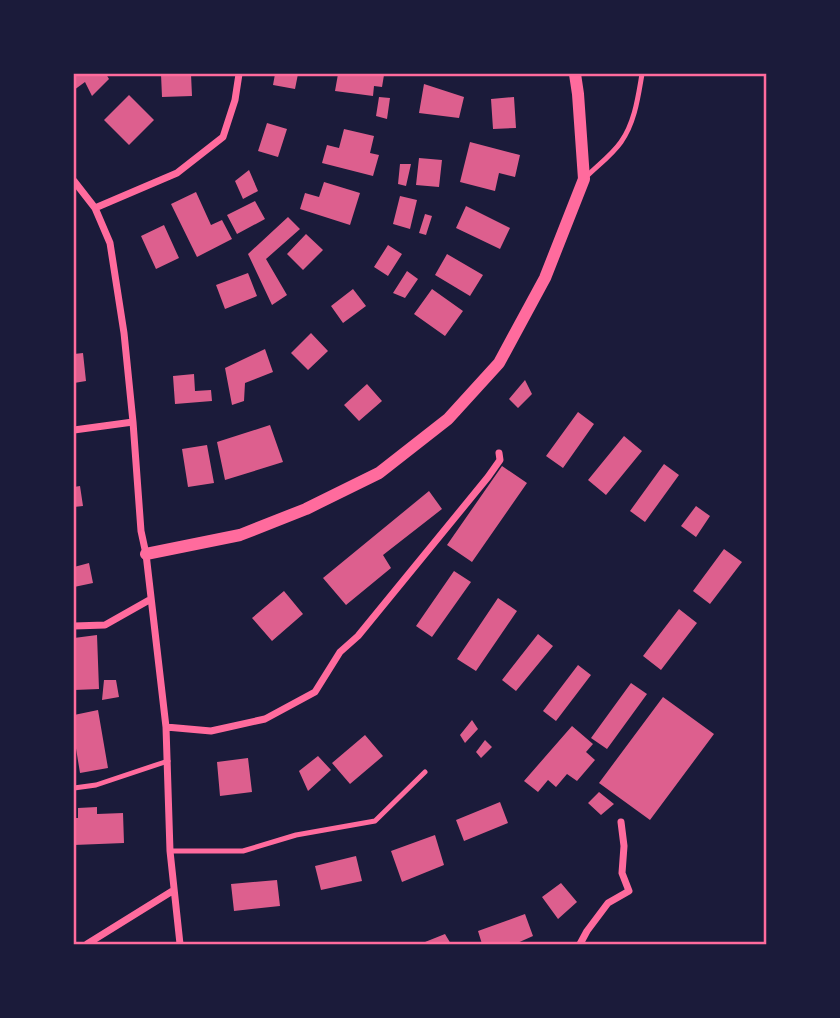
<svg xmlns="http://www.w3.org/2000/svg" width="840" height="1018" viewBox="0 0 840 1018" font-family="'PT Serif',serif">
<style>
.building{fill:#dd5f8e}
.lines{fill:none;stroke-linecap:round;stroke-linejoin:round}
.service{stroke:#ff6b9d;stroke-width:5}
.minor{stroke:#ff6b9d;stroke-width:7}
.tertiary{stroke:#ff6b9d;stroke-width:12}
.neatline{fill:none;stroke:#ff6b9d;stroke-width:2.5}
</style>
<rect width="100%" height="100%" fill="#1b1b3a"/>
<path class="building" d="M74,74h32l3,5 -17,17 -7,-14 -11,8z
M161,74h30l1,22 -30,1z
M275,74h23l-3,15 -22,-4z
M338,74l46,1 -2,12 -8,-1 -1,10 -38,-5z
M424,84l40,13 -5,21 -40,-5z
M129,95l25,25 -25,25 -25,-25z
M379,97l11,1 -3,21 -11,-3z
M514,97l2,31 -23,1 -2,-30z
M267,123l20,6 -9,28 -20,-6z
M344,129l30,7 -4,17 9,2 -6,21 -51,-13 5,-18 12,3z
M470,142l50,13 -5,22 -16,-4 -4,18 -35,-9z
M419,158l23,2 -3,27 -23,-2z
M400,164h11l-5,22 -8,-2z
M249,170l9,21 -15,8 -8,-18z
M324,182l36,11 -10,32 -50,-16 5,-16 14,4z
M196,192l15,33 11,-5 10,19 -35,18 -26,-53z
M400,196l17,4 -7,29 -17,-5z
M255,201l10,18 -28,15 -10,-19z
M466,206l44,22 -10,21 -44,-21z
M425,214l7,2 -6,19 -7,-2z
M288,217l12,12 -34,30 21,36 -15,10 -24,-51z
M164,225l15,33 -23,11 -15,-33z
M306,234l17,16 -20,20 -16,-16z
M388,245l14,9 -14,22 -14,-9z
M447,254l36,21 -13,21 -35,-21z
M407,271l11,8 -13,19 -12,-5z
M248,273l9,23 -32,13 -9,-24z
M353,289l13,17 -23,17 -12,-17z
M432,289l31,22 -18,25 -31,-22z
M311,333l17,18 -20,19 -17,-17z
M265,349l8,23 -28,11 -1,18 -12,4 -7,-37z
M83,353l3,28 -12,2v-29z
M194,374l1,17 16,-1 1,11 -37,3 -2,-28z
M525,380l7,14 -14,14 -9,-9z
M367,384l15,17 -23,20 -15,-16z
M578,412l16,12 -31,44 -17,-12z
M270,425l13,37 -58,18 -8,-38z
M624,436l18,15 -36,44 -18,-15z
M207,445l7,38 -26,4 -6,-38z
M664,464l15,11 -34,47 -15,-11z
M502,466l25,17 -55,79 -25,-17z
M80,486l3,20 -9,1v-20z
M429,491l13,18 -59,46 8,13 -45,37 -23,-27z
M696,506l14,10 -14,21 -15,-11z
M724,549l18,13 -32,42 -17,-13z
M89,563l4,20 -19,4v-20z
M454,571l17,11 -39,55 -16,-11z
M284,591l19,23 -31,27 -20,-23z
M498,598l19,13 -41,60 -19,-12z
M679,609l18,14 -36,47 -18,-14z
M538,634l15,12 -37,45 -14,-11z
M97,635l2,54 -25,1v-52z
M578,665l13,10 -35,46 -13,-10z
M104,680h12l3,17 -17,3z
M631,683l16,11 -40,55 -16,-11z
M663,697l51,37 -64,86 -51,-37z
M98,710l10,58 -28,5 -6,-37v-21z
M472,720l6,9 -13,14 -5,-8z
M572,726l21,18 -7,8 9,8 -18,21 -10,-7 -11,13 -8,-7 -10,12 -14,-11z
M365,735l18,21 -33,28 -18,-21z
M485,740l7,7 -11,11 -5,-6z
M318,756l13,14 -23,21 -9,-20z
M248,758l4,34 -32,4 -3,-34z
M599,792l15,12 -13,11 -13,-12z
M500,802l8,21 -44,18 -8,-21z
M97,807v7l26,-1 1,30 -50,2v-27h4v-10z
M435,835l9,30 -42,17 -11,-31z
M356,856l6,25 -41,9 -6,-24z
M277,880l3,26 -46,5 -3,-27z
M561,883l16,19 -19,17 -16,-22z
M525,914l8,22 -18,8h-33l-4,-13z
M445,934l6,10h-31z"/>
<g class="lines">
<path class="service" d="M585,178c12,-12 27,-23 36,-36 14,-20 17,-45 21,-68
M74,788l22,-3 72,-24
M170,851h73l53,-16 79,-14 50,-49"/>
<path class="minor" d="M74,181l21,27 15,35 14,90 9,89 8,109 5,23 20,173 4,124 10,93
M95,208l82,-35 46,-36 12,-37 4,-26
M74,430l59,-8
M74,626l31,-1 46,-26
M166,727l45,4 54,-12 50,-27 25,-40 18,-16 130,-159 12,-17 -1,-7
M87,944l87,-54
M580,944l7,-13 21,-28 21,-12 -7,-18 2,-27 -3,-24"/>
<path class="tertiary" d="M146,554l94,-19 66,-26 73,-36 69,-54 51,-56 46,-85 39,-99 -6,-85 -3,-20"/>
</g>
<rect width="840" height="1018" fill="none" stroke="#1b1b3a" stroke-width="150"/>
<rect x="75" y="75" width="690" height="868" class="neatline"/>
</svg>
